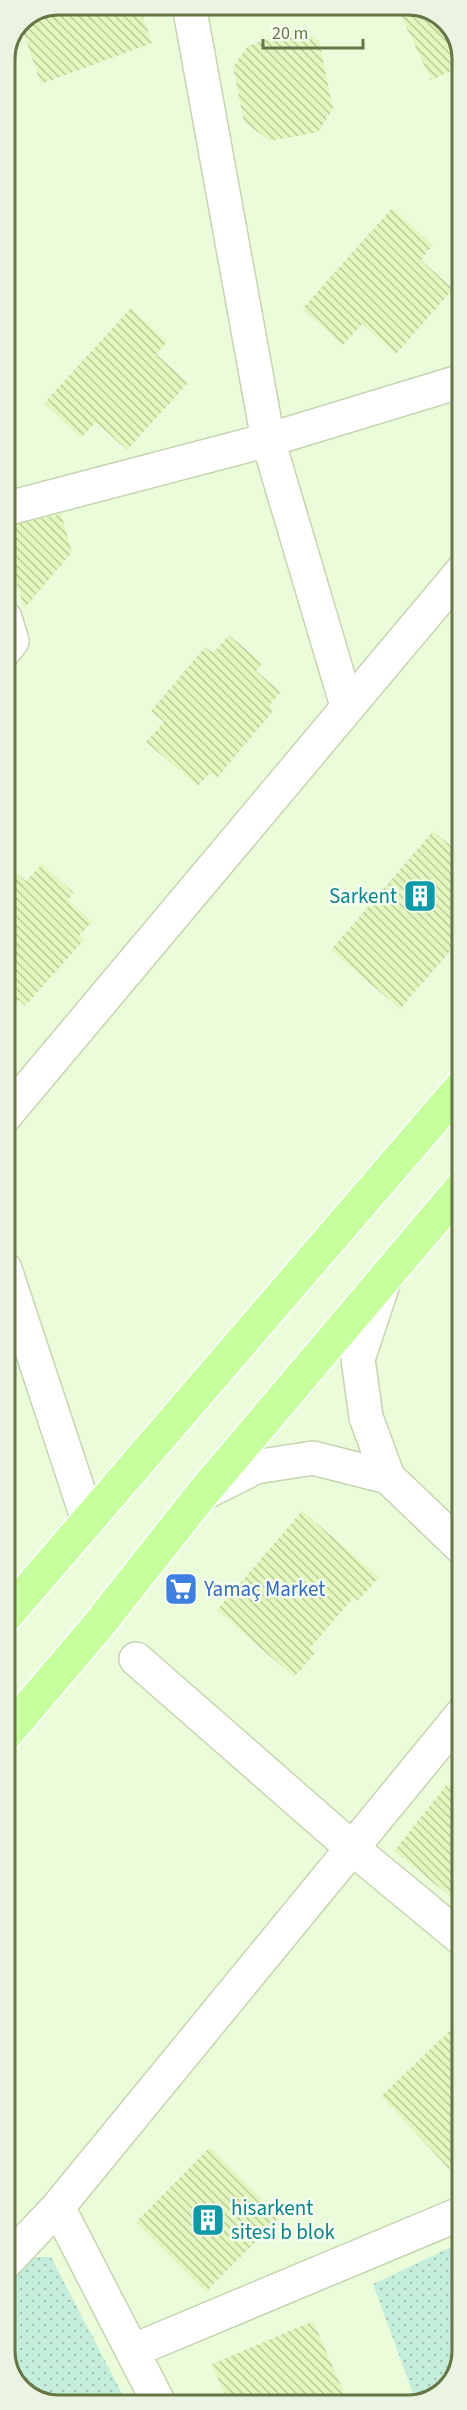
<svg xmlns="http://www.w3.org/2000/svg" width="467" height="2410" viewBox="0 0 467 2410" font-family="'Source Sans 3',sans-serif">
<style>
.residential{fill:#ebfcdb}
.grass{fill:url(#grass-dots)}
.building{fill:url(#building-back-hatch)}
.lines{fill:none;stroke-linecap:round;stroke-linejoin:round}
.minor-casing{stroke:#c6d4af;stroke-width:36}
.major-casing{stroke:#fff;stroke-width:36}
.minor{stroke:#fff;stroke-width:33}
.major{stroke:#c7ff9e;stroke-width:33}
.labels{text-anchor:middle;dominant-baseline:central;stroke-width:5;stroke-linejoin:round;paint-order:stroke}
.culture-label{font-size:21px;fill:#0d838f;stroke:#f7fff0;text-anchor:end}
.shop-label{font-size:21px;fill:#366cbe;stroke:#f7fff0;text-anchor:start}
.rim{fill:none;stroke:#677646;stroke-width:3}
</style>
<defs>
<pattern id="grass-dots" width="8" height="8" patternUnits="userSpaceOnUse" patternTransform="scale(1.5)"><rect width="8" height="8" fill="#c4eedb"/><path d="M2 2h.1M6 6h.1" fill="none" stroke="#a3c5b3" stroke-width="1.8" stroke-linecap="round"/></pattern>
<pattern id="building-back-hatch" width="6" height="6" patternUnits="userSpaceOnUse" patternTransform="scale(1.5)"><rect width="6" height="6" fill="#e2f6bd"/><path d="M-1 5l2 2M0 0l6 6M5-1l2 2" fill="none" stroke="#bbcc9b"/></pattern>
</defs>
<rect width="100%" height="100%" fill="#f2fee8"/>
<path class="residential" d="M59,5h356l31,15 16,31v2301l-13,35 -33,18h-364l-31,-15 -16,-31v-2301l16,-38z"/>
<path class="grass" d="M462,2242v110l-13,35 -32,17 -44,-120z
M24,2257h27l77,148h-76l-31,-15 -16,-31v-80z"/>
<path class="building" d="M73,5h66l13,38 -111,41 -21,-61z
M396,5h19l31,15 16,31v15l-31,14z
M298,29l21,12 14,68 -15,23 -48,9 -26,-19 -11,-55 15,-21z
M392,208l41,37 -12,15 32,29 -57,65 -34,-30 -19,21 -41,-36z
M131,308l36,34 -11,12 32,29 -61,67 -31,-28 -15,16 -37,-35z
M61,514l11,38 -48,57 -19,-71v-11z
M229,635l33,28 -6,8 25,21 -12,14 5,4 -57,68 -6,-6 -13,14 -52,-44 18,-20 -13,-11 54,-64 8,6z
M433,831l29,24v82l-62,72 -69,-59z
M42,864l32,29 -6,7 24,22 -13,14 5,4 -59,66 -6,-6 -14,16v-127l13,-15 8,7z
M302,1511l77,66 -21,24 -4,-4 -44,51 5,5 -21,24 -77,-67z
M447,1784l15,12v110l-68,-55z
M462,2019v137l-13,13 -68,-73z
M210,2147l70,70 -74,75 -70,-70z
M313,2321l32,74 -23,10h-93l-17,-41z"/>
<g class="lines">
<g class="minor-casing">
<path id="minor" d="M189,5l79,435 79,266
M5,509l263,-69 194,-59
M5,618l7,23 -7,9
M5,1116l457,-545
M5,1269l83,251
M388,1477l74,71
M202,1494l54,-27 57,-9 75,19 -22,-60 -8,-58 27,-81
M136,1659l216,189 110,91
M58,2207l102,198
M5,2263l53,-56 404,-493
M132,2351l330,-138"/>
</g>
<g class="major-casing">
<path id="major" d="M5,1617l457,-531
M5,1735l92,-108 105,-133 260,-307"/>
</g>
<use href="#minor" class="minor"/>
<use href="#major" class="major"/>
</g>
<defs>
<g id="building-square" transform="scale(1.725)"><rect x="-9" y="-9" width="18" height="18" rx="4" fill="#0f9aa8" stroke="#f7fff0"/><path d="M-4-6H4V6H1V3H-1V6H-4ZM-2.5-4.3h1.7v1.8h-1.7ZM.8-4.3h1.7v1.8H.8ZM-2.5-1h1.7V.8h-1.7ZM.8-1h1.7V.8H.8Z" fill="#fff"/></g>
<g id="supermarket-square" transform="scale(1.725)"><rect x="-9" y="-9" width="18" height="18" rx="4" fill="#3f7fe0" stroke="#f7fff0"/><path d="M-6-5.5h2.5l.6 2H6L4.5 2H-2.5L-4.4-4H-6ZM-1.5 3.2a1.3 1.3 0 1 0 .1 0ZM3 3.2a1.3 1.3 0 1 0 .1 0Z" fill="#fff"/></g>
</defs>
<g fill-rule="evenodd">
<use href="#building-square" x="420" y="896"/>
<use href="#supermarket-square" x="181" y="1589"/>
<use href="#building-square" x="208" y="2220"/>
</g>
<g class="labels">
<g class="culture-label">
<text x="397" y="896">Sarkent</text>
<text x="231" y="2208" text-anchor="start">hisarkent<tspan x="231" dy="24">sitesi b blok</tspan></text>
</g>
<g class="shop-label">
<text x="204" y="1589">Yamaç Market</text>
</g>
</g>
<path d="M0 0H467V2410H0ZM59 15H408A44 44 0 0 1 452 59V2351A44 44 0 0 1 408 2395H59A44 44 0 0 1 15 2351V59A44 44 0 0 1 59 15Z" fill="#ebf4e2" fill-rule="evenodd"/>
<path class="rim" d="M59 15H408A44 44 0 0 1 452 59V2351A44 44 0 0 1 408 2395H59A44 44 0 0 1 15 2351V59A44 44 0 0 1 59 15Z"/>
<path d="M263 39v9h100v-9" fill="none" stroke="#677646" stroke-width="3"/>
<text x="272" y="39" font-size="18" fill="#677646" stroke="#f7fff0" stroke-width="4.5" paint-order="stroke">20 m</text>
</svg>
